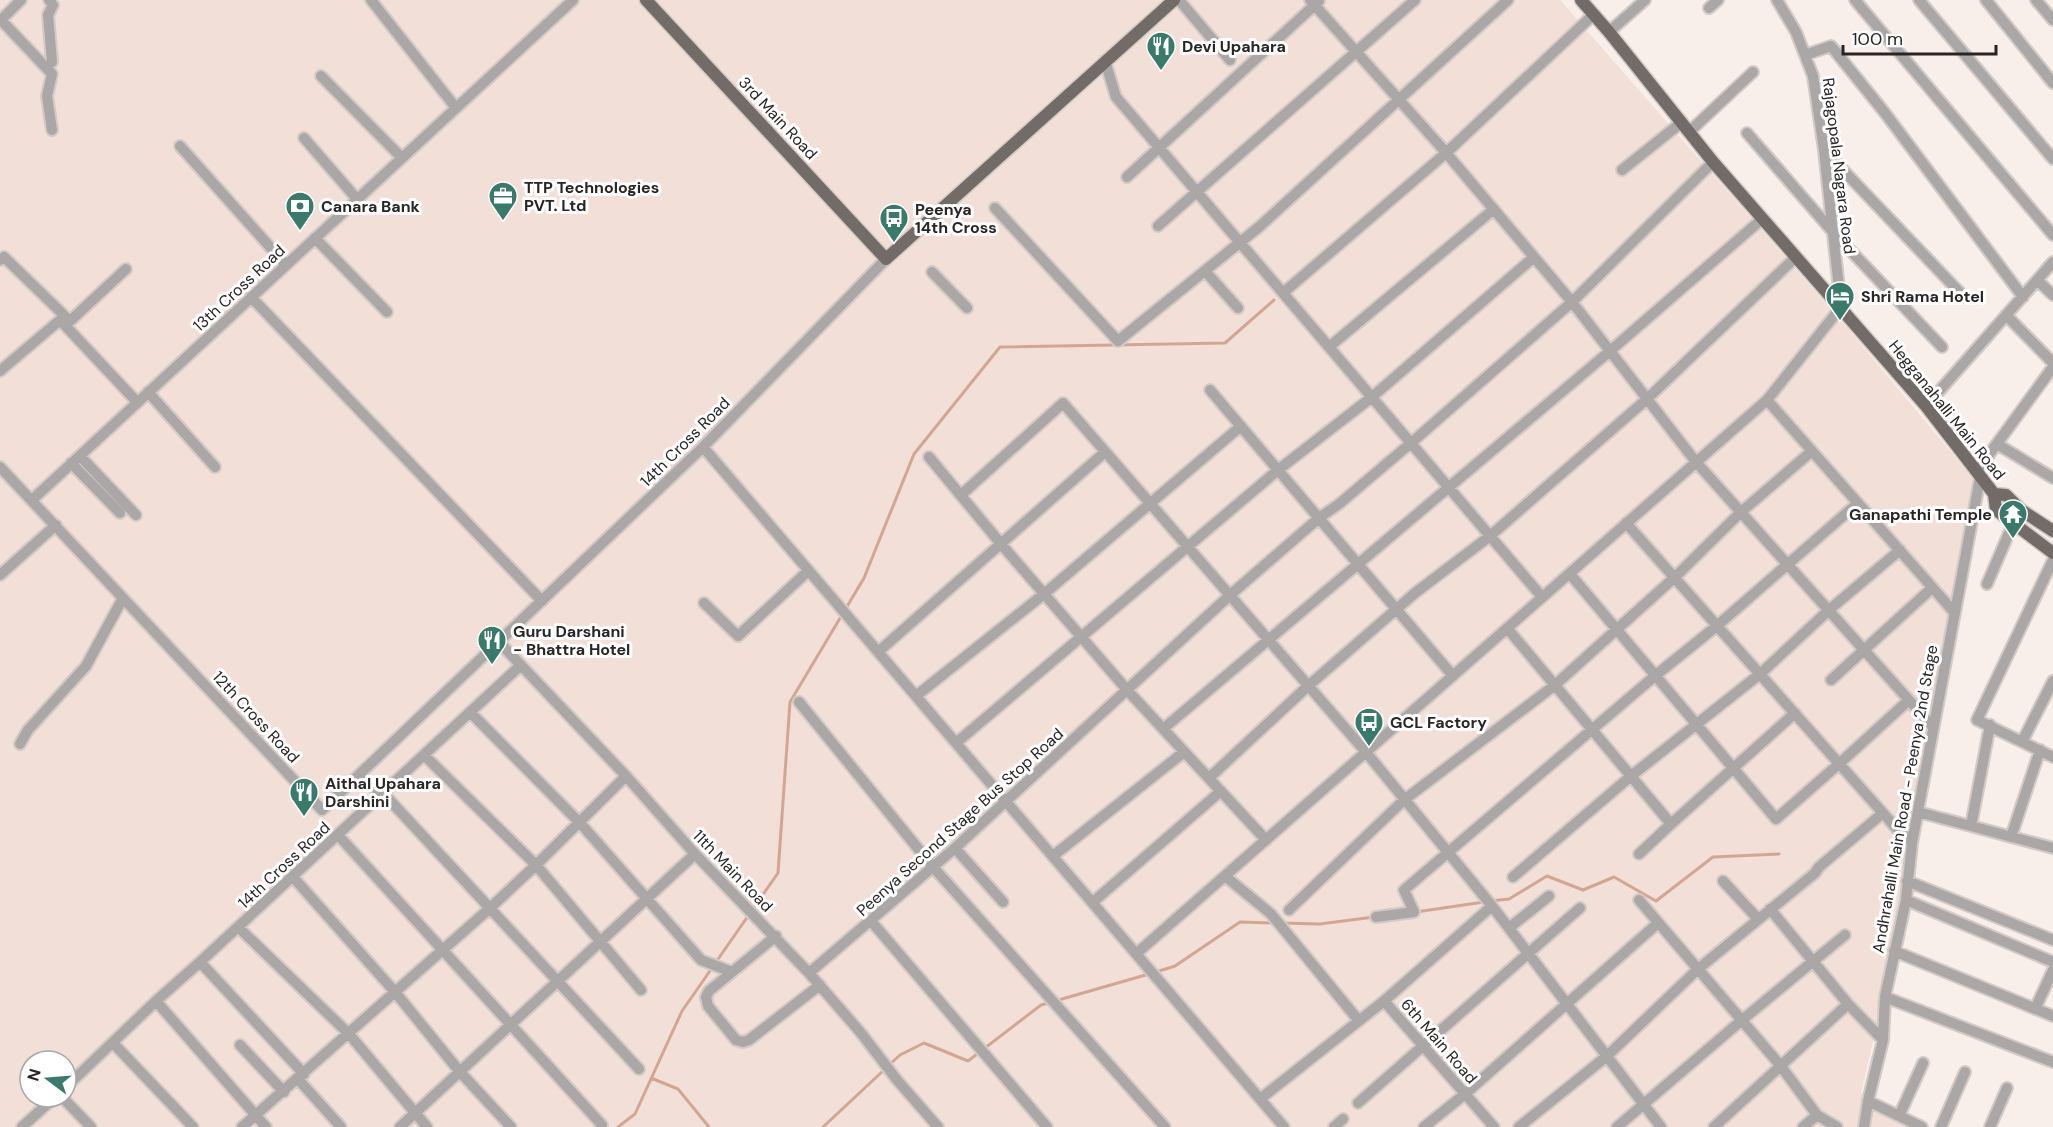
<svg xmlns="http://www.w3.org/2000/svg" width="2053" height="1127" viewBox="0 0 2053 1127" font-family="'DM Sans',sans-serif">
<style>
.built{fill:#f1dfd8;fill-rule:evenodd}
.lines{fill:none;stroke-linecap:round;stroke-linejoin:round}
.stream{stroke:#d3a693;stroke-width:3}
.minor-casing{stroke:#d3cac6;stroke-width:14}
.major-casing{stroke:#d3cac6;stroke-width:15}
.minor{stroke:#aba7a6;stroke-width:10}
.major{stroke:#726b68;stroke-width:12}
.labels{text-anchor:middle;dominant-baseline:central;stroke-width:6;stroke-linejoin:round;paint-order:stroke}
.poi-label{font-size:16px;font-weight:bold;fill:#292524;stroke:#fff;text-anchor:start}
.street-label{font-size:16px;fill:#292524;stroke:#fff}
</style>
<rect width="100%" height="100%" fill="#f8eeea"/>
<path class="built" d="M0,0h1560l288,329 128,153 -70,418 -45,193 68,34h-1929zM30,1061h36v36h-36z"/>
<g class="lines">
<path class="stream" d="M1490,901l19,-2 38,-23 36,14 31,-13 42,24 57,-44 66,-3
M1416,912l68,-10
M1282,923l38,1 54,-7
M716,962l62,-89 12,-171 74,-124 50,-124 86,-107 225,-4 49,-43
M1156,972l19,-6 65,-44 35,1
M1055,1001l94,-27
M889,1065l11,-10 24,-12 44,18 73,-56 7,-2
M651,1078l27,11 31,38
M618,1127l17,-13 47,-103 30,-43
M823,1127l61,-57"/>
<g class="minor-casing">
<path id="minor" d="M49,0l4,5 -5,10 4,47
M371,0l85,108
M1179,0l51,60
M1310,0l132,148 130,154 124,160 237,265
M1855,0l198,235
M1919,0l134,159
M1986,0l67,83
M2036,0l17,20
M1709,8l9,-8
M1,20l51,54 -5,22 5,34
M0,21l21,-21
M1609,32l36,-32
M1805,55l26,-9 54,67 138,184
M1105,61l11,36 426,500
M321,76l81,82
M1689,132l64,-60
M1747,133l85,98 110,116
M304,138l53,61
M180,146l106,119
M1824,150l140,147
M1622,170l60,-48
M1127,177l192,-176
M995,208l123,133 141,-114 249,-227
M1158,226l257,-226
M315,238l72,74
M0,260l4,-3 66,64 56,-52
M1205,271l33,37
M932,272l35,36
M2037,280l16,15
M1283,293l163,-140 147,-138
M251,297l291,304
M2006,315l47,48
M1329,347l165,-138
M0,371l60,-51 77,82
M1210,390l243,286
M148,392l67,75
M1767,400l187,212
M1926,406l127,-144
M1997,444l56,34
M703,447l581,680
M80,456l56,59
M929,457l72,87 127,147 138,149
M71,463l49,50
M0,467l322,343 381,-363 183,-188
M1977,471l76,-104
M961,495l102,-92 302,348 127,155 169,221
M32,500l541,-500
M1626,523l271,306 15,14
M2053,560l-76,160 76,37
M1570,574l206,245 64,-56 69,-63
M0,575l56,-50
M1987,584l26,-60
M704,603l34,33 70,-65
M1507,628l164,196 124,-111
M499,642l127,134 69,78 114,119 52,60 36,47 41,47
M878,652l227,-200
M1831,680l101,-92
M916,696l128,-102 197,-168
M799,702l134,165 232,260
M470,712l110,111 121,137 31,12
M1163,729l447,-378 152,-132
M2022,742l31,-61
M956,743l322,-273 94,-73 162,-140
M20,744l8,-14 58,-64 37,-68
M424,755l112,110 105,125
M357,777l26,16 256,276
M1209,778l99,-92 107,-93 75,-57 157,-137 149,-142
M1918,812l53,14 19,-101
M1971,826l82,22
M338,835l264,290
M2011,837l29,-87
M955,848l48,54
M1639,854l32,-30
M1053,856l131,-104
M1225,876l46,38 88,107
M293,877l102,115 65,80 51,55
M1513,877l118,-101 129,-102 69,-64 71,-60
M1723,881l35,38
M1907,881l146,59
M1639,900l141,165 37,50
M1906,900l147,62
M1093,902l128,-111
M1770,909l78,95 35,36
M1289,910l115,-110 151,-115 120,-108 66,-65 71,-61
M1376,917l38,-5 -10,-22 252,-215 62,-50 140,-122
M871,921l176,206
M238,927l111,107 78,93
M1509,928l40,-32
M776,936l-67,55 -3,6 2,9 28,34 7,2 6,-2 71,-55
M1894,951l159,65
M1137,953l630,-553 74,-93 -17,-157 -11,-74 -17,-44 -19,-32
M200,962l104,112
M809,973l146,-125 274,-252 90,-78 20,-14 72,-61 161,-141 141,-140
M1885,997l168,65
M156,1001l110,126
M1384,1001l110,126
M2035,1009l18,-39
M113,1043l80,84
M240,1045l44,47
M298,1079l43,48
M66,1087l90,-86 44,-39 321,-297
M62,1097l29,30
M1260,1099l124,-98 108,-95
M1868,1101l54,26
M1358,1103l222,-195
M1899,1116l24,-53
M22,1127l33,-30
M242,1127l247,-218 47,-44 90,-89
M400,1127l295,-273
M1334,1127l9,-8
M1424,1127l41,-33 193,-171
M1519,1127l88,-71 91,-87 117,-96 4,-6 64,-54
M1617,1127l125,-107 103,-85
M1714,1127l134,-123
M1803,1127l14,-12 20,12
M1864,1127l4,-26 15,-61 2,-43 21,-97 6,-57 68,-365
M1941,1127l24,-55
M1990,1127l17,-39"/>
</g>
<g class="major-casing">
<path id="major" d="M646,0l240,259 288,-259
M1581,0l28,32 104,130 213,244 68,88 2,16 57,43
M1994,494l12,1 15,15 32,21"/>
</g>
<use href="#minor" class="minor"/>
<use href="#major" class="major"/>
</g>
<defs>
<g id="restaurant-pin" transform="scale(1.5)"><path d="M0 17L-7.5 6A9.5 9.5 0 1 1 7.5 6Z" fill="#397a6a" stroke="#fff"/><path d="M-5-6h1v4h1v-4h1v4h1v-4h1v5L-1.5 .5V6h-2V.5L-5-1ZM5-6V6H3V1.5H1.5Q1.5-4 5-6Z" fill="#fff"/></g>
<g id="office-pin" transform="scale(1.5)"><path d="M0 17L-7.5 6A9.5 9.5 0 1 1 7.5 6Z" fill="#397a6a" stroke="#fff"/><path d="M-6-3h4V-5.5h4V-3h4V5H-6ZM-1-4.5V-3h2v-1.5ZM-6 0V1H6V0Z" fill="#fff"/></g>
<g id="bank-pin" transform="scale(1.5)"><path d="M0 17L-7.5 6A9.5 9.5 0 1 1 7.5 6Z" fill="#397a6a" stroke="#fff"/><path d="M-6-4H6V4H-6ZM0-2.3a2.3 2.3 0 1 0 0 4.6a2.3 2.3 0 1 0 0-4.6Z" fill="#fff"/></g>
<g id="bus-pin" transform="scale(1.5)"><path d="M0 17L-7.5 6A9.5 9.5 0 1 1 7.5 6Z" fill="#397a6a" stroke="#fff"/><path d="M-5-6H5V4H4V6H2V4H-2V6H-4V4H-5ZM-3.5-4V0h7V-4ZM-3.5 1.2v1.5H-2V1.2ZM2 1.2v1.5H3.5V1.2Z" fill="#fff"/></g>
<g id="hotel-pin" transform="scale(1.5)"><path d="M0 17L-7.5 6A9.5 9.5 0 1 1 7.5 6Z" fill="#397a6a" stroke="#fff"/><path d="M-6-4.5h1.5V1H6V5H4.5V3h-9V5H-6ZM-4 0a1.8 1.8 0 1 1 3.6 0ZM.5 0V-2.5h3Q6-2.5 6 0Z" fill="#fff"/></g>
<g id="temple-pin" transform="scale(1.5)"><path d="M0 17L-7.5 6A9.5 9.5 0 1 1 7.5 6Z" fill="#397a6a" stroke="#fff"/><path d="M0-6L5-2H3V0L6.5 2.5H4V6H1.5V3h-3V6H-4V2.5H-6.5L-3 0V-2H-5Z" fill="#fff"/></g>
</defs>
<g fill-rule="evenodd">
<use href="#restaurant-pin" x="1161" y="46"/>
<use href="#office-pin" x="503" y="196"/>
<use href="#bank-pin" x="300" y="206"/>
<use href="#bus-pin" x="894" y="218"/>
<use href="#hotel-pin" x="1840" y="296"/>
<use href="#temple-pin" x="2013" y="514"/>
<use href="#restaurant-pin" x="492" y="640"/>
<use href="#bus-pin" x="1369" y="722"/>
<use href="#restaurant-pin" x="304" y="792"/>
</g>
<g class="labels">
<g class="poi-label">
<text x="1182" y="46">Devi Upahara</text>
<text x="524" y="187">TTP Technologies<tspan x="524" dy="18">PVT. Ltd</tspan></text>
<text x="321" y="206">Canara Bank</text>
<text x="915" y="209">Peenya<tspan x="915" dy="18">14th Cross</tspan></text>
<text x="1861" y="296">Shri Rama Hotel</text>
<text x="1992" y="514" text-anchor="end">Ganapathi Temple</text>
<text x="513" y="631">Guru Darshani<tspan x="513" dy="18">- Bhattra Hotel</tspan></text>
<text x="1390" y="722">GCL Factory</text>
<text x="325" y="783">Aithal Upahara<tspan x="325" dy="18">Darshini</tspan></text>
</g>
<g class="street-label">
<text transform="translate(778 118) rotate(47)">3rd Main Road</text>
<text transform="translate(1839 166) rotate(83)">Rajagopala Nagara Road</text>
<text transform="translate(239 288) rotate(-43)">13th Cross Road</text>
<text transform="translate(1947 410) rotate(51)">Hegganahalli Main Road</text>
<text transform="translate(685 442) rotate(-45)">14th Cross Road</text>
<text transform="translate(256 717) rotate(47)">12th Cross Road</text>
<text transform="translate(1905 799) rotate(-80)">Andhrahalli Main Road - Peenya 2nd Stage</text>
<text transform="translate(960 822) rotate(-42)">Peenya Second Stage Bus Stop Road</text>
<text transform="translate(284 865) rotate(-43)">14th Cross Road</text>
<text transform="translate(733 871) rotate(46)">11th Main Road</text>
<text transform="translate(1439 1041) rotate(49)">6th Main Road</text>
</g>
</g>
<g transform="translate(48 1079) rotate(286)"><circle r="28" fill="#ffffff" stroke="#a9a8a7" stroke-width="1.5"/>
<path d="M0-4.5L10 22L0 15L-10 22Z" fill="#397a6a"/>
<text y="-9" font-size="16" font-weight="bold" text-anchor="middle" fill="#292524">N</text>
</g>
<path d="M1843 45v9h153v-9" fill="none" stroke="#292524" stroke-width="3"/>
<text x="1852" y="45" font-size="18" fill="#292524" stroke="#ffffff" stroke-width="4.5" paint-order="stroke">100 m</text>
</svg>
